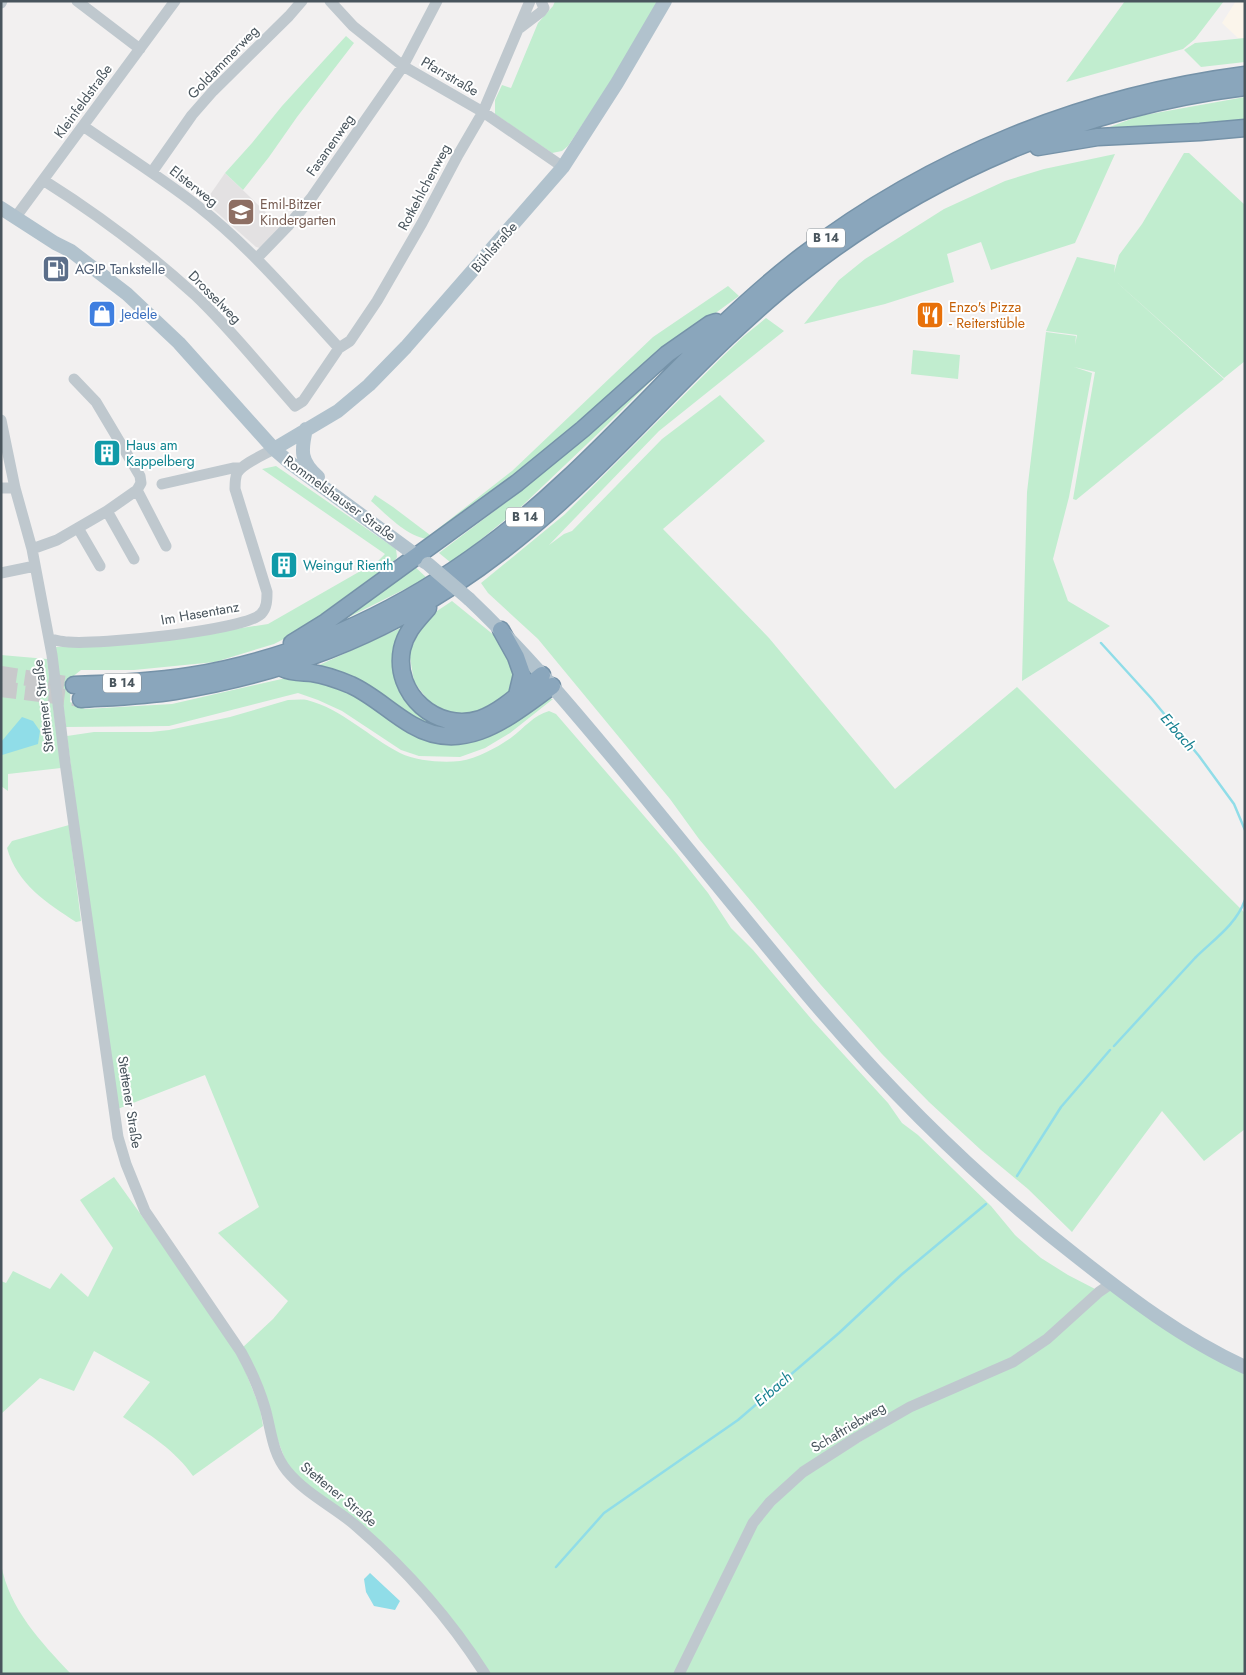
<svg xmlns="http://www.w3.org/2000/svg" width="1246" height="1675" viewBox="0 0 1246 1675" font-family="Jost,sans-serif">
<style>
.commercial{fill:#fbf5eb}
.education{fill:#e3e1e2}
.green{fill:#c1edcf}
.water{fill:#90dde8}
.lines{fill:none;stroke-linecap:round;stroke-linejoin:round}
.stream{stroke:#90dde8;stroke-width:2.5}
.highway-tunnel{stroke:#c8c9cb;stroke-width:16;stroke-dasharray:16 8;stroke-linecap:butt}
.highway-casing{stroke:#7592a8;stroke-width:19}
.minor{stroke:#bfc8ce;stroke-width:11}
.major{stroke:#b1c2cd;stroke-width:14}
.highway{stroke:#8aa6bc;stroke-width:16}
.major-bridge{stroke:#b1c2cd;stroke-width:14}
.labels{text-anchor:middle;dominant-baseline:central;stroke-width:4;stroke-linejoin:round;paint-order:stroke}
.shield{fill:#fff;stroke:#80888e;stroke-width:1}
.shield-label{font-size:12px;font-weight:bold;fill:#49555d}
.street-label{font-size:14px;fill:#49555d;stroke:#fff}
.education-label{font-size:14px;fill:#785e54;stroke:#fff;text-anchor:start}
.service-label{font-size:14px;fill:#4e5e75;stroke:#fff;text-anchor:start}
.food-label{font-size:14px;fill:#c56008;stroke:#fff;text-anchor:start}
.shop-label{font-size:14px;fill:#366cbe;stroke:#fff;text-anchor:start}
.culture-label{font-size:14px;fill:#0d838f;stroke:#fff;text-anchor:start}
.water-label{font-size:15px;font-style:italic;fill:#137f8f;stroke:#fff}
</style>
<rect width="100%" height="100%" fill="#f2f0f0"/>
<path class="commercial" d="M1236,1h9v37h-7l-16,-15z"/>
<path class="education" d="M225,173l52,50 2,4v3l-19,18 -4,-1 -51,-45z"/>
<path class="green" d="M555,1h104l-53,88 -38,57 -6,5 -10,2 -57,-39v-14l7,-15 9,3 27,-65 15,-17z
M1125,1h99l-29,38 -12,10 -117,33z
M346,36l8,7 -57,74 -28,40 -26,33 -18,-17 27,-30 30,-37z
M1245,38v24l-44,5 -17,-17 11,-7z
M1245,97v25l-65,6h-73l32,-12z
M1184,153h5l56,52v156l-21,17 -112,-100 112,101 -148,121 -3,-1 22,-127 -21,-5 18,6 -23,124 -16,62 15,42 42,25 -88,55 5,-189 19,-160 30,4 -1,9 2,-10 -31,-4 31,-74 38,8 -1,8 5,-18 23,-31z
M1115,154l-40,89 -84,27 -10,-28 -34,12 7,28 -69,22 -81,20 35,-44 26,-21 79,-50 61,-28 39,-12z
M728,286l11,10 -29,21 -183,151 -97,71c-21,0 -44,-25 -59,-38l4,-6 18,12 37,28 82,-64 141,-134z
M766,318l18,13 -125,100 -110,114 15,-11 8,-3 90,-92 58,-44 45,46 -102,88 106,109 126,151 122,-102 228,226v216l-41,32 -42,-50 -90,121 -44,-43 -47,-39 -52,-48 -47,-48 -61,-69 -122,-146 -29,-40 -132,-160 -50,-46 -7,-10 83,-68 157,-157 23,-22z
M685,347l-78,78 -84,80 -55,45 -18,12 -11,-9 91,-69z
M913,350l47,5 -2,24 -47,-5z
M276,466l120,83 1,8 -4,6 -86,64 -33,17 -59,18 -81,8h-53l-10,8 -1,24 15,7 87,-5 114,-26 41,3 123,61 93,-44 10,1 -43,34 -25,15 -25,9 -41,-1 -18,-6 -59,-39 -24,-11 -20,-7 -129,33 -103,1 -11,-80 90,-4 123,-19 110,-63 7,-7 -123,-85z
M413,565l14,13 -102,51z
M452,601l43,35 21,40 -6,15 -20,14 -18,8 -15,3 -23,-8 -20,-26 -5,-31 19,-34z
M405,626l-11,33 8,37 22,21 31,15 -34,-7 -106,-58z
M1,655l46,4 14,109 -53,6v17l-7,-5z
M288,700c6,0 13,-1 19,0 35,9 62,37 93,53 17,8 42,10 60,8 18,-3 38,-14 52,-24 12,-9 22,-22 37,-26l7,3 121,140 31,39 23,35 22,22 60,71 75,82 14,20 16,12 73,71 24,29 26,23 27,17 29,15 -53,47 -32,23 -103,45 -142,94 -91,175h-190l-62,-83 -134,-119 -48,-124 31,-29 15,-18 -70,-68 41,-26 -54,-132 -90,35 -48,-374 27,-4h57l18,-2 61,-13z
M69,825l12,96 -5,1c-29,-19 -59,-38 -69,-74l5,-7z
M114,1177l78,109 46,67 22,55 3,18 -70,50c-17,-25 -44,-42 -70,-59l27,-35 -56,-31 -20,40 -34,-13 -39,36v-133l5,2 7,-12 37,18 11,-16 27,24 25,-49 -33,-48z
M1110,1290l135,83v301h-562l71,-149 51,-50 106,-64 103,-46z
M1,1564c8,45 40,78 70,110h-70z"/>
<path class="water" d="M22,717l11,4 7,10 -2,13 -36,11 -1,-13z
M370,1573l30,28 -5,9 -21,-4 -8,-14 -2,-13z"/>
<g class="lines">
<path class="stream" d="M1101,643l50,55 48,58 35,48 11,26
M1114,1046c27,-29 54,-59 81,-88 18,-18 41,-33 50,-58
M1017,1176l44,-69 49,-57
M556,1567l48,-54 134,-93 101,-87 62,-58 85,-71"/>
<path class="highway-tunnel" d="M1,674l73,11
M1,689l80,10"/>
<g class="highway-casing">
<path id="highway" d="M1038,147l60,-10 102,-5 45,-4
M428,608c-11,13 -22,23 -26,41 -9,45 35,84 78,70 23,-8 43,-29 62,-44
M501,630l15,27 6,17 -5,21
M292,643l34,-21 191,-139 66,-54 84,-75 43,-30 6,-2
M282,668c10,5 19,4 30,5 14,2 27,7 39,12 22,10 40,28 61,40 53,31 98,-9 140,-39
M74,685c39,-1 77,-3 116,-9 145,-24 269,-95 375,-195 80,-74 150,-158 237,-225 130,-99 282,-160 443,-181
M81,699c31,-2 63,-3 94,-8 169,-27 293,-98 414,-216 70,-67 134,-141 211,-201 128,-101 283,-167 445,-187"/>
</g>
<path class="minor" d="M77,1l63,48
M330,1l23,25 50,40 80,46 80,55
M1,3l1,-2
M520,28l21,-16 3,-4 -3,-7
M83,126c39,27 79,52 116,81 52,41 95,92 140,141
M152,172l40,-57 21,-24 76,-75 13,-15
M43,180c54,34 105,72 152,115 35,33 68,75 100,111l8,-5 36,-53 11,-7 27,-40 45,-78 36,-68 25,-43 47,-111
M15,218l160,-217
M257,258l31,-32 24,-29 91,-131 34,-65
M1,420l14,68 17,61 20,106 13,107 53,375 8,27 19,47 96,141c10,18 18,36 24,56 6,21 7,45 22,63 19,23 47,36 68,54 50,43 95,94 130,149
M162,484l71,-16h8
M1,488h14
M137,490l29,56
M107,511l27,48
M78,528l22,38
M32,549l25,-9 50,-29 30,-21 4,-7 -1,-7 -44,-74 -22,-23
M1,573l34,-7
M49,639c7,1 13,3 19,3 29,3 175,-11 193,-28 6,-6 6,-14 6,-22l-32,-103c0,-5 0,-11 2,-16 5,-9 28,-19 37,-24
M679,1674l74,-151 17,-21 33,-30 53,-34 54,-31 103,-45 34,-23 52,-47 13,-9"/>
<path class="major" d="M1,208l54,35 16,8 56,43 52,49 95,106 15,13 136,100
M306,429c-5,22 -6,32 12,48
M274,449l64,-38 31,-26 37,-38 75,-86 82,-94 54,-84 48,-82
M469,599c56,53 106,113 155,172 61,74 121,149 182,222 81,96 170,185 269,262 52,41 108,84 170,112"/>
<use href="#highway" class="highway"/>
<path class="major-bridge" d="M428,564l41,35"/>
</g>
<defs>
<g id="school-square" transform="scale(1.4375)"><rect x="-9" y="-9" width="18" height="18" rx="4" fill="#8d6e63" stroke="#fff"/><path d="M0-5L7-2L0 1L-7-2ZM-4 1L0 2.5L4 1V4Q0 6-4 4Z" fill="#fff"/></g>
<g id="fuel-square" transform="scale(1.4375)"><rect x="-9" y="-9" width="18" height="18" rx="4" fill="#5c6f8a" stroke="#fff"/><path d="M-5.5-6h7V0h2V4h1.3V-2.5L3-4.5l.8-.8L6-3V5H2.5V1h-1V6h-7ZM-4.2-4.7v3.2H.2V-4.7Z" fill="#fff"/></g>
<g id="shop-square" transform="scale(1.4375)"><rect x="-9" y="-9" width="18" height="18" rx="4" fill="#3f7fe0" stroke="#fff"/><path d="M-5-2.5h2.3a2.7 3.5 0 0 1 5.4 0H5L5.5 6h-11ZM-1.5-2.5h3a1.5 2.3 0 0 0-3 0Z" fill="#fff"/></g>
<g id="restaurant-square" transform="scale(1.4375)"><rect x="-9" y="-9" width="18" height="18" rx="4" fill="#e8710a" stroke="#fff"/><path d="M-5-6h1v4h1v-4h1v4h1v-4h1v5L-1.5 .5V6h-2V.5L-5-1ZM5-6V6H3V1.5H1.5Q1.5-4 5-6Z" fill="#fff"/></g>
<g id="building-square" transform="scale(1.4375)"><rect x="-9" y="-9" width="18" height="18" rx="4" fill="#0f9aa8" stroke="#fff"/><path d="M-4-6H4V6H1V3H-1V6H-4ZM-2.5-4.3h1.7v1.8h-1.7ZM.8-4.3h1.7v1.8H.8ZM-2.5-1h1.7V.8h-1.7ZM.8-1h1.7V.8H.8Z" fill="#fff"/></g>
</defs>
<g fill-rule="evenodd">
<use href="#school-square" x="241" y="212"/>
<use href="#fuel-square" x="56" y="269"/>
<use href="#shop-square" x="102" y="314"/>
<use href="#restaurant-square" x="930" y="315"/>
<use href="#building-square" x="107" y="453"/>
<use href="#building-square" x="284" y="565"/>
</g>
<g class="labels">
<g class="shield">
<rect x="807" y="228.5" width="38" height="19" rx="4"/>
<rect x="506" y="507.5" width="38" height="19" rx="4"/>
<rect x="103" y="673.5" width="38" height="19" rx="4"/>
</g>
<g class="shield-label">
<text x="826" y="238">B 14</text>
<text x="525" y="517">B 14</text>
<text x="122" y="683">B 14</text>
</g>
<g class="street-label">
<text transform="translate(223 62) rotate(-46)">Goldammerweg</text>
<text transform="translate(450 76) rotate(30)">Pfarrstraße</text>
<text transform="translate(83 101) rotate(-54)">Kleinfeldstraße</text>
<text transform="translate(330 145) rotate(-55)">Fasanenweg</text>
<text transform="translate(194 186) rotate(38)">Elsterweg</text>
<text transform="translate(424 187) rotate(-62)">Rotkehlchenweg</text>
<text transform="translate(494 247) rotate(-49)">Bühlstraße</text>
<text transform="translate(215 297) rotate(45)">Drosselweg</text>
<text transform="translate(340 498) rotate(36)">Rommelshauser Straße</text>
<text transform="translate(200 613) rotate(-10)">Im Hasentanz</text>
<text transform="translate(43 706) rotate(-97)">Stettener Straße</text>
<text transform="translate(130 1102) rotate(81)">Stettener Straße</text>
<text transform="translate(848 1427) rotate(-31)">Schaftriebweg</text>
<text transform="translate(339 1494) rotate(39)">Stettener Straße</text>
</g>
<g class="education-label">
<text x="260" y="204">Emil-Bitzer<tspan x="260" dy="16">Kindergarten</tspan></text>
</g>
<g class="service-label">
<text x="75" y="269">AGIP Tankstelle</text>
</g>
<g class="food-label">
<text x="949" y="307">Enzo's Pizza<tspan x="949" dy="16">- Reiterstüble</tspan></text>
</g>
<g class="shop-label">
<text x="121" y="314">Jedele</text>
</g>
<g class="culture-label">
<text x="126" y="445">Haus am<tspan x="126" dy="16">Kappelberg</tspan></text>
<text x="303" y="565">Weingut Rienth</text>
</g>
<g class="water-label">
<text transform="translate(1178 732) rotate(49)">Erbach</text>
<text transform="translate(773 1389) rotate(-41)">Erbach</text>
</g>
</g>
<rect width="1246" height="1675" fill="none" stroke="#49555d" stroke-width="5"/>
</svg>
